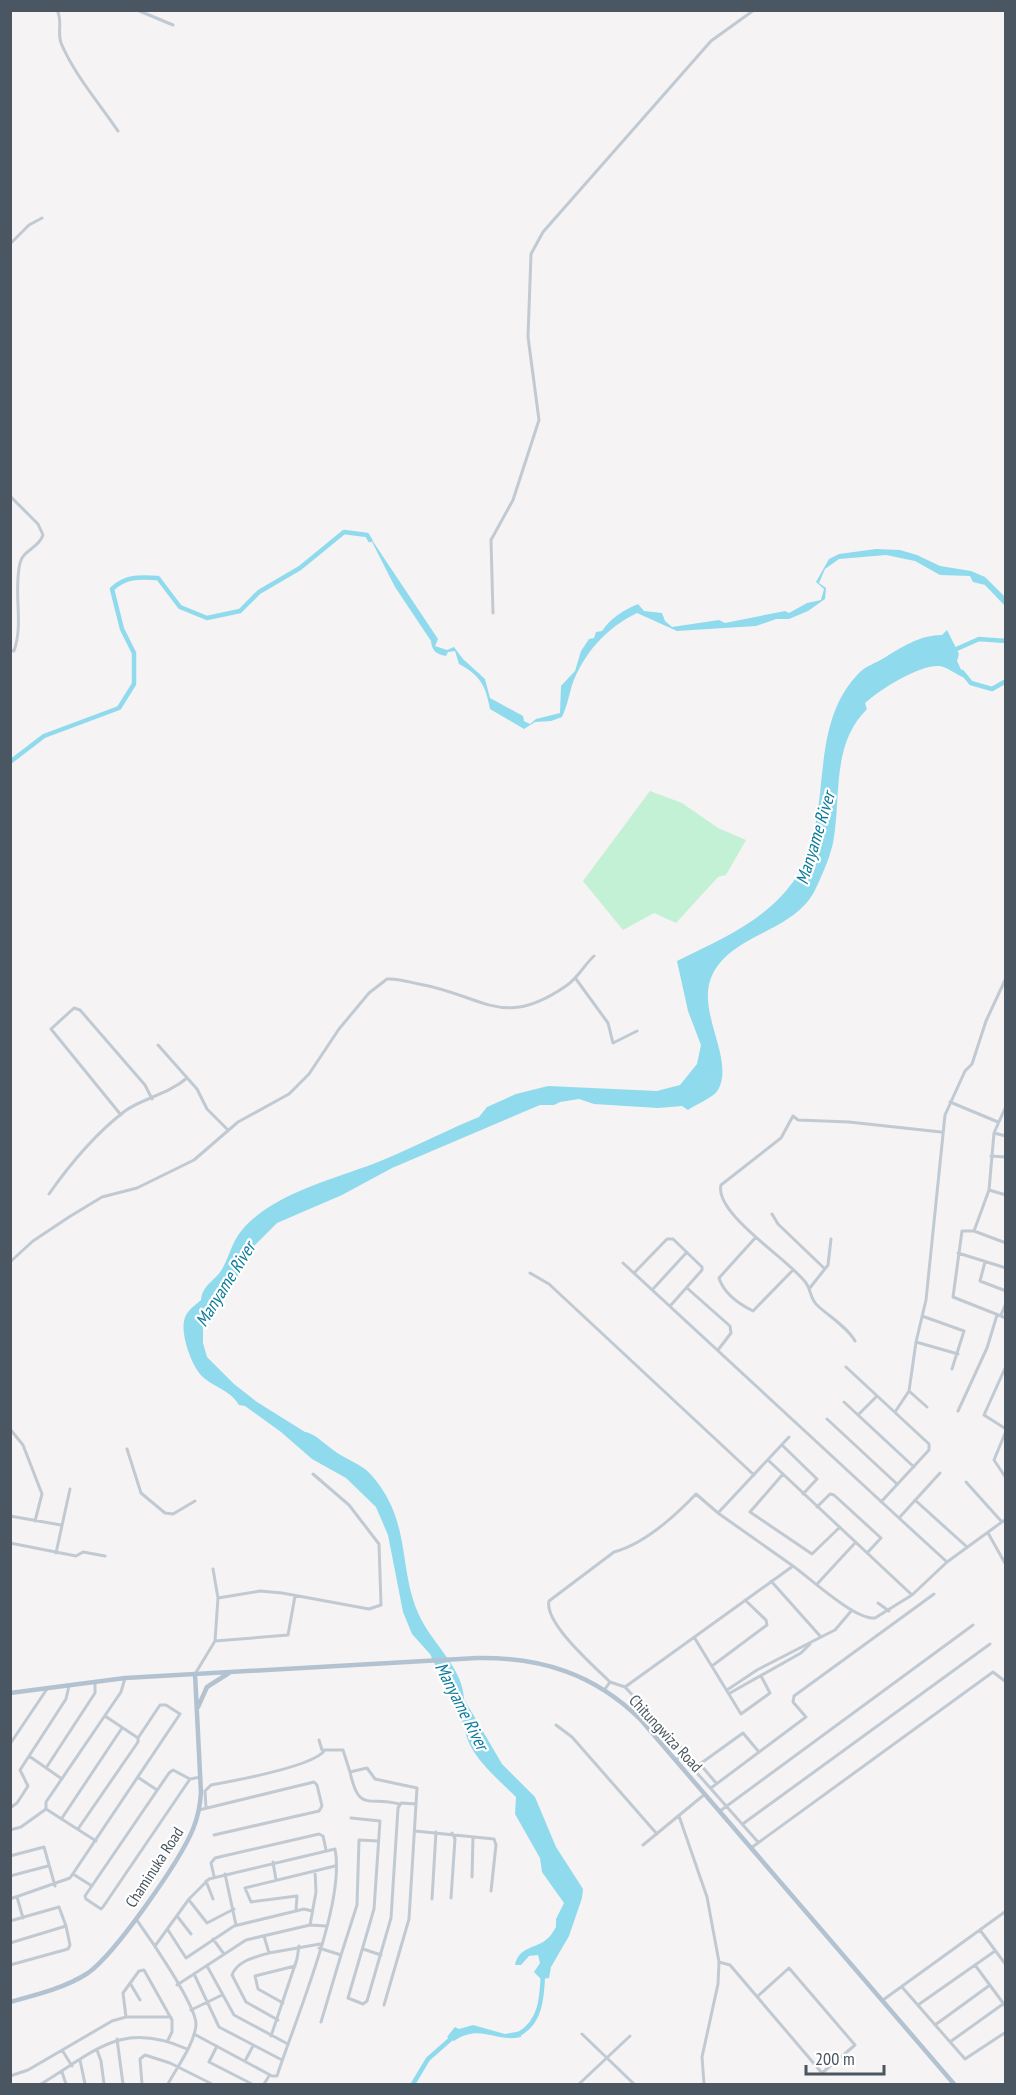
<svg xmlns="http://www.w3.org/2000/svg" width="1016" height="2095" viewBox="0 0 1016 2095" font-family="'PT Sans Narrow',sans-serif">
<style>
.green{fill:#c3f1d5}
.water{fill:#90daee}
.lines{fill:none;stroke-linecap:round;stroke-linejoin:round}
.river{stroke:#90daee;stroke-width:4.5}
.minor{stroke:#c1cad2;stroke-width:3}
.major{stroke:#b3c2d1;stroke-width:4.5}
.labels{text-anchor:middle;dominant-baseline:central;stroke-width:4.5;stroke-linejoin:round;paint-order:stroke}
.street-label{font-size:16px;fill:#4a5661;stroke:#fff}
.water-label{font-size:18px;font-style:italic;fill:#0c7c9b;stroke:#fff}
</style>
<rect width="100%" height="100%" fill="#f5f3f3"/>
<path class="green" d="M650,791l32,12 36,25 28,12 -20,35 -8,2 -42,46 -22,-10 -31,17 -40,-49z"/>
<path class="water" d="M368,534l70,105 -3,7 12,4 7,-3 9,12 22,20 5,19 33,18 1,5 6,3 6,-5 24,-6 1,-27 14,-15 6,-20 8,-12 5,-1 2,-6 6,-1c10,-14 20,-20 36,-27l6,7 18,2 3,8 7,6 47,-7 6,3 60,-12 4,2 18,-10 14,-3 3,-11 -8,-7 13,-23 10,-5 37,-5 24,1 17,5 23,11 31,5 14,6 20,20v9l-20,-21 -12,-3 -3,-6 -30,-1 -25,-14 -29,-6 -47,4 -14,10 -6,14 7,5 -1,11 -17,12 -19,8h-13l-20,7 -79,5 -40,-18c-31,15 -53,40 -65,72 -3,11 -5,21 -10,32l-11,4 -16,1 -11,7 -34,-20c-4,-23 -10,-34 -31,-45l-4,-13 -7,1 -2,4c-10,-2 -14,-5 -15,-15l-36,-54z
M947,630l12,24 -2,7 8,17c-8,-3 -16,-10 -25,-12 -20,-2 -61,24 -75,37l2,6c-35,35 -26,83 -33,128 -2,16 -11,36 -18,51 -20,45 -87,45 -105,90 -14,35 24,82 7,112 -5,8 -22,14 -30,20l-6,-4 -24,2 -64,-4 -15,-5 -19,3 -6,3h-14l-148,63 -50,27 -65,28 -28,28 -10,16 -1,10 -5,7 -8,4 -22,37v18l4,14 27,27 23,18 48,30c10,1 24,16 34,22 11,7 26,12 34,23 40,47 24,95 48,142 13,26 42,50 43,80l38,65 33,33 21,50 27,42 -1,9 -13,38 -18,31 -2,11 -8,1 -7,-7 6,-9 -2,-8 -9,1 -8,9h-6c4,-19 21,-16 32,-26 4,-3 7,-9 9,-12v-8l8,-16 -22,-31 -2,-14 -25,-44 1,-17c-18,-18 -49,-43 -51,-69l-35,-74 -18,-20 -9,-22 -15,-77 -12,-28 -30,-29 -34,-19 -31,-27 -36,-26 -6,-1c-8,-14 -23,-17 -35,-27 -12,-10 -23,-42 -20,-57 2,-10 10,-15 17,-21 1,-14 13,-19 20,-29 8,-13 11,-30 21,-41 32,-38 97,-52 141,-70 33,-14 64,-30 96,-43l8,-10 29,-13 32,-8 109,5 23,-6 17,-21 4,-19 -13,-34 -11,-50c42,-21 88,-40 116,-79 45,-64 10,-153 67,-210 6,-6 16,-9 24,-14 18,-11 36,-23 58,-23z
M473,2025l32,9 16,-3v6c-26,6 -41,-14 -67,4l-7,-4 8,-10 4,2z"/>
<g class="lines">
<path class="river" d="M952,651l27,-12 27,2
M962,672l9,11 21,6 14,-8
M10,762l34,-26 75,-28 15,-24v-31l-12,-24 -10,-40c14,-13 27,-12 46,-11l22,29 27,11 33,-7 19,-19 41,-24 44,-36 23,3 3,5
M519,2034c22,-12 23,-37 24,-60
M413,2084l15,-25 25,-22"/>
<path class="minor" d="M57,10c6,11 0,22 4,33 13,31 38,60 57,88
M137,10l36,15
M10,244l19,-19 13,-7
M10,496l28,28 5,11c-4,13 -20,15 -23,28 -7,30 4,60 -6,88l-4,-1
M493,613l-2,-73 22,-40 26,-80 -11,-83 3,-83 12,-22 168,-191 43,-31
M576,979l32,44 5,20 24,-12
M158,1045l39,44 10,20 21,21
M950,1102l48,20
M121,1115l-70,-86 23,-21 6,2 65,75 7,14
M994,1133l12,3
M991,1156l15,1
M989,1190l17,5
M49,1194c21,-30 46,-60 76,-83 18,-13 42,-16 62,-33
M772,1214l6,10 47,45
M974,1231l15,-41 5,-57 12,-27
M756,1237l-37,41c5,16 20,26 34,33l39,-40
M1006,1243l-32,-12h-12l-9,66 53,21
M958,1253l48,15
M10,1262l23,-21 36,-24 33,-20 35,-9 57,-28 44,-38 51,-28 20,-20 30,-45 30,-36 18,-14c11,-1 21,3 32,5 66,12 83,46 147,2 12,-8 18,-21 28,-30
M985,1262l-5,19 26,10
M623,1263l276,255 41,-45
M635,1272l32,-33h6l29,28v3l-31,35
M530,1273l19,11 205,191
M687,1288l43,38 1,7 -13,17
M653,1289l34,-37
M809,1289l19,-24 3,-26
M1001,1315l5,-12
M922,1316l42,15 -12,38
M855,1341c-8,-14 -25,-24 -37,-35 -9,-8 -6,-15 -12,-23 -16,-23 -92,-69 -85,-98l60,-47 12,-22 5,4 51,2 92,10
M916,1342l42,12
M1006,1366l-22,49 22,14
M846,1367l83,77v6l-48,52
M909,1391l18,16
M844,1402l70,65
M958,1411l29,-63 10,-33
M895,1412l14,-21 7,-49 10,-42 19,-185 20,-44 7,-7 14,-43 20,-43
M859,1414l18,-18
M827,1419l70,65
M10,1429l13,16 19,49 -7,27
M1006,1431l-12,29 12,18
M782,1445l35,34 -14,15
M127,1449l14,44 24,20 8,1 22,-13
M768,1460l144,135
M783,1474l-33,38 62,42 28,-27
M966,1482l36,40
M915,1500l52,47
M817,1507l13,-13 4,1 47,43 -14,15
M718,1513l71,-76
M10,1516l51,9
M899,1518l48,44
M988,1533l18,32
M10,1543l66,13 7,-4 22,4
M56,1553l14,-64
M818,1583l37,-40
M218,1598l42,-7 22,2 87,16 12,-4 -2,-61 -30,-39 -36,-31
M878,1603l11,8
M694,1637l47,77 29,-21 -9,-17
M821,1637l14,-7 17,-20
M215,1641l73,-6 7,-39
M712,1666l55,-41 -1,-5 -21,-20
M195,1674l20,-33 3,-43 -5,-29
M610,1682c-16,-16 -66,-59 -61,-81l65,-49c30,-8 61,-36 82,-58l22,19 75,53
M625,1687l60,65 -9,8
M605,1689l5,-7 15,5 168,-121c18,13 62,54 82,52l37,-23 35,-33 59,-43
M727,1690l30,-20 64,-33 -50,-56
M730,1693l71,-40 9,-9
M556,1725l16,12 85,97
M319,1740l3,10h21l7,22 17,-4 8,11 42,9 -8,131 -25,86
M10,1744l37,-55
M685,1752l4,12 69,78
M29,1756l33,23
M46,1768l49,-75v-10
M350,1772c9,41 18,24 49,32
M139,1778l18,12
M190,1779l-87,128 -2,2 -15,-10 -1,-3 84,-123 4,-3 17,9 11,-2
M716,1783l-16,-19 43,-31 16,19
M711,1788l95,-71 -13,-15 1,-6 140,-102
M10,1808l7,-5 11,-17 -8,-16 46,-71 3,-13
M206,1808l-1,-17 6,-6c22,-4 104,-19 114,-35
M199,1810l115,-28 3,3 5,21 -3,5 -105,24
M720,1811l253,-186
M679,1816l28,81 12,65 -1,22 -16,73 2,27
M62,1818l60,-90
M351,1818l29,3 -6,88 -26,89 15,6 4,-3 24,-83 7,-110 3,-5 15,1
M744,1823l246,-179
M78,1829l60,-87v-4l-33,-22
M10,1830l11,-3 25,-18
M415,1831l79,8 2,6 -5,46
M96,1841l-50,-32v-7l75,-110 4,-14
M643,1845l62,-51
M751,1848l242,-176 13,10
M10,1856l34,-9 11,39
M273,1862l3,18
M73,1874l19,12
M225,1874l11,51
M10,1876l38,-10
M214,1876l-3,-13 4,-5 104,-24 4,2 3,14
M472,1877l1,-40
M206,1881l7,18
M17,1897l6,21
M451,1898l4,-59 -3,-6
M10,1899l60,-21 110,-164 -14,-9h-6l-22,33
M432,1899l4,-67
M189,1900l18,23 27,-14
M296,1911l1,-15 -46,6 -6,-14 90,-22
M177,1916l14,18
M136,1919c13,18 61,87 60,106 -2,20 -19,42 -28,59
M10,1921l49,-14 7,19 -56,17
M310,1925l6,-33 -1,-21
M168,1930l18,28 48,-32 70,-17 8,2
M980,1930l26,35
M264,1936l5,17c-14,4 -32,8 -37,22l14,27 32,18
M213,1939l11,15
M155,1946l34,-47 20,-20 126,-30c11,54 -40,171 -58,227h-5l-78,-42
M319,1948l22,7 16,-50 2,-65 19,1
M363,1949l18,6
M269,1953l51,-9
M719,1962l11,3 92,108 33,-28 -66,-77 -31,28
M10,1965l58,-16 2,-4 -4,-19
M975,1965l31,42
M207,1966l27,49 52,28
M195,1976l24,51 63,33
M130,1983l10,17
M177,1985l69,-45 64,-15 16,1
M902,1987l63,72 41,-27
M883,2000l123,-89
M283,2003l-25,-14 -3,-13 40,-10
M918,2005l77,-54
M191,2010l31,-15
M126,2017l-3,-24 16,-22 5,-1 28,50v12l-4,8
M321,2022l20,-67
M935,2025l55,-40
M582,2034l52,50
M271,2036l26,-77 2,-13
M117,2039l6,45
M950,2042l53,-38
M217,2046l-8,16 43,22
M62,2050l10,16
M97,2050l4,11 3,23
M80,2060l5,24
M245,2061l8,-15
M62,2072l4,12
M10,2076l18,-6 84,-49 14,-4h45
M41,2084c55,-33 80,-64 146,-35
M142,2084l-2,-25 5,-4 25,8 42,21
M264,2084l5,-8
M579,2084l51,-48"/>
<path class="major" d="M10,1693l115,-15 352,-20c64,-1 118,16 164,62l313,364
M198,1707l9,-20 22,-14
M10,2002c26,-7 55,-14 78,-29 27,-19 92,-112 105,-144 5,-12 7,-23 8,-36l-6,-119"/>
</g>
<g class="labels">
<g class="street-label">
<text transform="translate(666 1733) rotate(47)">Chitungwiza Road</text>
<text transform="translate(154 1867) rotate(-57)">Chaminuka Road</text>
</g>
<g class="water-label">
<text transform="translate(815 838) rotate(-73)">Manyame River</text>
<text transform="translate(225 1284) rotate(-58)">Manyame River</text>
<text transform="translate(462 1706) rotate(63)">Manyame River</text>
</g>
</g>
<rect width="1016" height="2095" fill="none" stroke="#4a5661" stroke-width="24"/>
<path d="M806 2065v9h78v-9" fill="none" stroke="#4a5661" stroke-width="3"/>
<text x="815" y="2065" font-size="18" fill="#4a5661" stroke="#ffffff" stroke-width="4.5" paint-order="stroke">200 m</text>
</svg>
